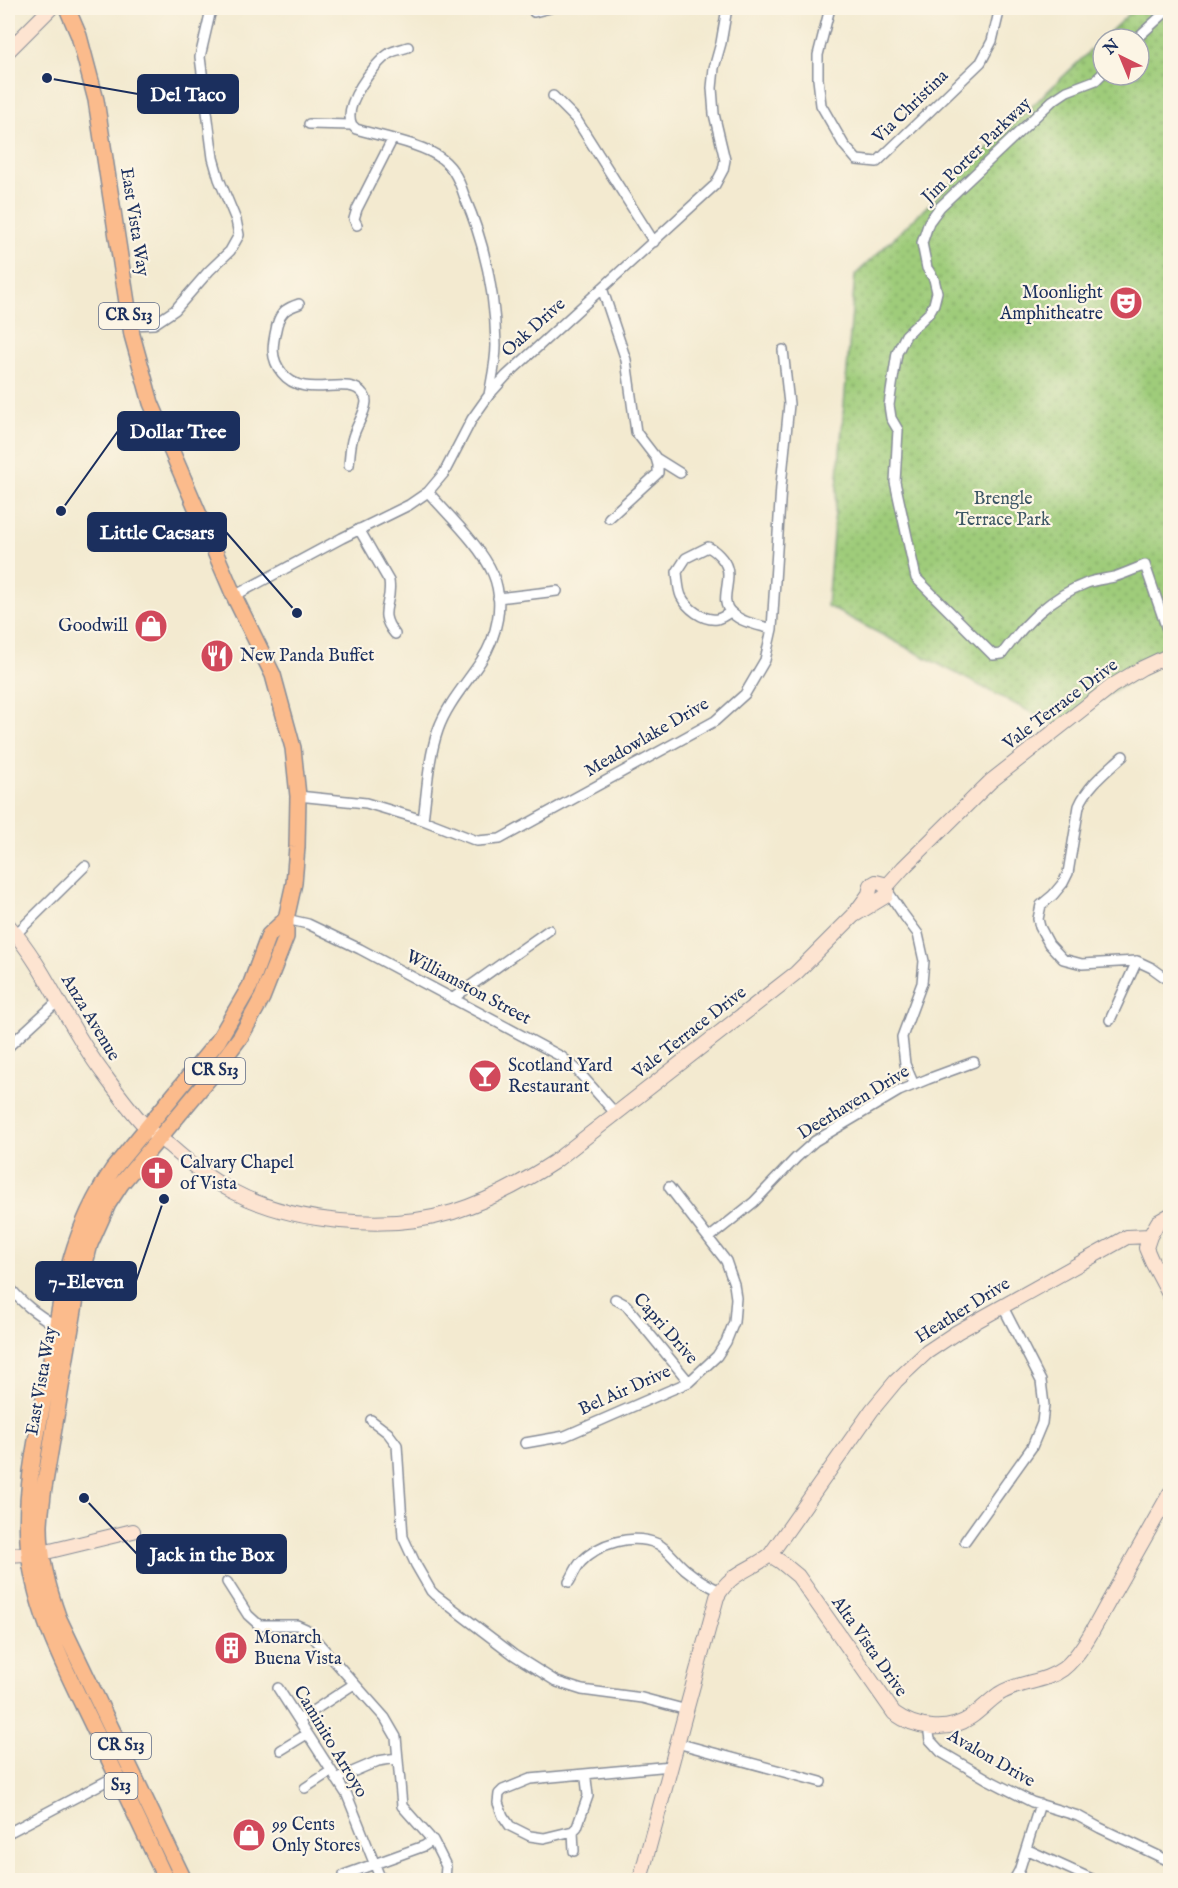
<svg xmlns="http://www.w3.org/2000/svg" width="1178" height="1888" viewBox="0 0 1178 1888" font-family="'IM FELL English',serif">
<style>
.park{fill:url(#park-dots);stroke:#5d7e6c;stroke-width:1.5;fill-rule:evenodd}
.lines{fill:none;stroke-linecap:round;stroke-linejoin:round}
.street-casing{stroke:#878c97;stroke-width:12}
.secondary-casing{stroke:#878c97;stroke-width:16}
.primary-casing{stroke:#878c97;stroke-width:18}
.street{stroke:#fff;stroke-width:9}
.secondary{stroke:#fde4d1;stroke-width:14}
.primary{stroke:#fbbb8c;stroke-width:15}
.labels{text-anchor:middle;dominant-baseline:central;stroke-width:4.5;stroke-linejoin:round;paint-order:stroke}
.shield{fill:#fcf5e5;stroke:#5e6a86;stroke-width:1.5}
.shield-label{font-size:16px;font-weight:bold;fill:#1b2f5e}
.street-label{font-size:18px;fill:#1b2f5e;stroke:#fcf5e5}
.poi-label{font-size:18px;fill:#1b2f5e;stroke:#fcf5e5;text-anchor:start}
.park-label{font-size:18px;fill:#3c5665;stroke:#fcf5e5}
.leader{fill:none;stroke:#1b2f5e;stroke-width:2}
.callout-dot{fill:#1b2f5e;stroke:#fcf5e5;stroke-width:2}
.callout{fill:#1b2f5e;stroke:#1b2f5e;stroke-width:2}
.callout-label{font-size:20px;text-anchor:middle;font-weight:bold;fill:#fff}
</style>
<defs>
<pattern id="park-dots" width="8" height="8" patternUnits="userSpaceOnUse" patternTransform="scale(1.5)"><rect width="8" height="8" fill="#9fcc7a"/><path d="M2 2h.1M6 6h.1" fill="none" stroke="#81a667" stroke-width="1.8" stroke-linecap="round"/></pattern>
</defs>
<rect width="100%" height="100%" fill="#fcf5e5"/>
<filter id="ink" filterUnits="userSpaceOnUse"><feTurbulence type="fractalNoise" baseFrequency=".0167" numOctaves="2"/><feDisplacementMap in="SourceGraphic" scale="12" xChannelSelector="R" yChannelSelector="G"/><feConvolveMatrix kernelMatrix="1 2 1 2 8 2 1 2 1" color-interpolation-filters="sRGB"/></filter>
<filter id="wash" filterUnits="userSpaceOnUse"><feTurbulence type="fractalNoise" baseFrequency=".008" numOctaves="4" result="noise"/><feDisplacementMap in="SourceGraphic" scale="24" xChannelSelector="R" yChannelSelector="G"/><feGaussianBlur stdDeviation="1.35" result="paint"/><feColorMatrix in="noise" values="0 0 0 0 0 0 0 0 0 0 0 0 0 0 0 0 0 1.4 0 .05"/><feComposite in="paint" operator="in"/></filter>
<g filter="url(#wash)">
<rect width="100%" height="100%" fill="#f3ead0"/>
<path class="park" d="M1135,8h35v647l-111,72 -232,-121 28,-331zM1103,39h36v36h-36z"/>
</g>
<g filter="url(#ink)">
<g class="lines">
<g class="street-casing">
<path id="street" d="M830,8l-12,47v24l3,26 23,40 13,15 20,2 104,-100 11,-21 8,-33
M534,12l16,-4
M1136,39l34,-31
M1103,73l-7,7 -29,11 -15,10 -112,106 -11,15 -7,21 5,25 7,11 3,13 -3,12 -5,9 -23,22 -9,18 -8,52 2,13 7,12 -3,52 21,96 77,77 9,-1c23,-31 48,-57 85,-71 8,-3 18,-4 27,-6 10,-3 21,-8 31,-12l25,73
M553,96l23,23 78,123
M309,124l43,1 4,4c23,7 68,15 86,30 13,10 18,24 23,39 20,46 30,97 31,147 0,17 -4,33 -7,50
M352,125c-10,-19 21,-61 38,-72 5,-3 13,-4 18,-6
M357,225l-3,-6 3,-10 35,-69
M602,288l24,72 10,72 20,26 2,7v8l-49,45
M299,304c-12,4 -18,7 -22,21 -4,18 -8,32 5,48 23,29 66,0 81,21 2,2 3,5 3,8 -1,12 -10,24 -13,35 -3,9 -3,19 -4,28
M130,325l24,-1 21,-14 34,-39 21,-20 9,-16 -3,-15 -17,-41 -6,-21 -13,-101 10,-43 5,-6
M656,458l24,15
M359,529l30,52c4,24 -13,30 6,53
M234,596l108,-58 67,-33 19,-13 16,-19 28,-54 17,-24 17,-19 209,-191 8,-15 2,-10 -11,-46 -2,-26 2,-20 7,-25 6,-35
M498,598l59,-7
M730,612c-4,3 -8,6 -13,7 -14,2 -30,-11 -36,-23 -3,-7 -3,-16 -4,-24l9,-14 22,-11c7,3 17,13 19,21 5,14 -9,34 5,45 10,10 27,12 40,16
M1123,756c-16,15 -35,29 -44,50l-11,67 -5,10 -10,12 -12,10 -3,14 2,8 9,17 14,15 19,5 55,-3 15,7 18,13
M298,796l68,7 57,17 54,21 23,-2 215,-118 30,-27 20,-34 7,-31 9,-143 8,-82 -6,-54
M423,820c4,-29 5,-61 15,-90 9,-26 28,-46 43,-69 16,-24 24,-59 12,-87 -12,-28 -45,-59 -65,-82
M887,890l16,24 15,20 6,27 -2,22 -20,54 3,27 9,21
M286,919l22,5 52,25 202,108 13,11 41,46
M16,934l69,-68
M452,999l97,-69
M1110,1020l27,-59
M8,1047l49,-45
M709,1238l45,-36 42,-44 19,-17 84,-50 29,-12 46,-17
M8,1285c13,18 29,29 48,41
M615,1299l11,6 63,77
M371,1420l17,13 9,12 6,92 13,28 15,26 4,4 79,60 43,27 25,8 60,8 45,12
M525,1443l40,-7 124,-54 28,-26 9,-14 8,-20 2,-24 -2,-14 -8,-23 -57,-74
M965,1541l67,-94 10,-24 2,-18 -3,-24 -38,-74
M227,1582l21,33 11,10h38l9,4 79,89 11,19 6,69 32,36 12,24 -1,14
M569,1582c4,-6 7,-15 12,-20 18,-19 51,-29 77,-18 11,6 17,17 27,25 11,9 22,16 35,22
M278,1688l69,107 34,85
M299,1720l55,-36
M928,1726l2,14 11,12 48,28 43,22 46,14 22,12 67,32
M677,1743l144,39
M281,1750l26,-16
M583,1775l3,4 2,17 -11,31 -4,4 -29,7 -14,-2 -20,-10 -7,-10 -5,-13 1,-9 4,-4 27,-11 141,-13
M336,1779l42,-18 19,-3
M305,1788l26,-17
M573,1831l1,20
M8,1833l108,-57
M1026,1849l68,31
M344,1875l80,-29 9,-6
M1014,1880l5,-9 21,-67"/>
</g>
<g class="secondary-casing">
<path id="secondary" d="M8,51l43,-43
M886,887l17,-19 88,-87 121,-95 30,-18 28,-13
M8,925c39,44 59,101 95,148 13,18 27,37 42,53 7,8 17,14 25,20 19,17 39,33 62,45 59,32 156,41 221,21 37,-12 69,-29 101,-50l242,-189 57,-57 16,-22 2,-9 5,-3 8,2 3,6 -1,6 -33,20
M1170,1215l-12,7 -8,14 -4,12 6,14 18,34
M8,1555l34,-2 91,-22
M770,1555l11,7 17,14 96,137c22,16 54,20 77,4 10,-7 18,-16 28,-23 20,-13 45,-11 64,-25 19,-15 34,-47 46,-68 20,-36 41,-72 61,-108
M640,1880l77,-283c14,-25 32,-26 53,-42l102,-145 24,-29 31,-29 30,-20 170,-95 23,-1"/>
</g>
<g class="primary-casing">
<path id="primary" d="M67,8l12,28 17,64 36,235 19,68 83,193 39,79 20,73 5,48 -1,51 -3,36 -8,36v18l-24,61 -21,38 -30,40 -90,108 -13,20 -18,40 -14,54 -33,196c-1,11 -3,22 -3,33 0,32 8,62 19,92l125,261
M166,1880c-24,-52 -49,-104 -74,-156 -28,-58 -60,-117 -64,-183 -4,-58 12,-118 22,-175 12,-74 20,-134 63,-197l105,-128 32,-55 19,-51 17,-16"/>
</g>
<use href="#street" class="street"/>
<use href="#secondary" class="secondary"/>
<use href="#primary" class="primary"/>
</g>
</g>
<defs>
<g id="theatre-disc" transform="scale(1.725)"><circle r="9.5" fill="#d1495b" stroke="#fcf5e5"/><path d="M-5-5.5Q0-4 5-5.5V0Q5 5 0 6Q-5 5-5 0ZM-3.3-2.5H-1v1.5H-3.3ZM1-2.5H3.3v1.5H1ZM-2.8 1Q0 5.5 2.8 1Z" fill="#fff"/></g>
<g id="shop-disc" transform="scale(1.725)"><circle r="9.5" fill="#d1495b" stroke="#fcf5e5"/><path d="M-5-2.5h2.3a2.7 3.5 0 0 1 5.4 0H5L5.5 6h-11ZM-1.5-2.5h3a1.5 2.3 0 0 0-3 0Z" fill="#fff"/></g>
<g id="restaurant-disc" transform="scale(1.725)"><circle r="9.5" fill="#d1495b" stroke="#fcf5e5"/><path d="M-5-6h1v4h1v-4h1v4h1v-4h1v5L-1.5 .5V6h-2V.5L-5-1ZM5-6V6H3V1.5H1.5Q1.5-4 5-6Z" fill="#fff"/></g>
<g id="bar-disc" transform="scale(1.725)"><circle r="9.5" fill="#d1495b" stroke="#fcf5e5"/><path d="M-6-5H6L.8 .8V4.5H3.5V6h-7V4.5H-.8V.8Z" fill="#fff"/></g>
<g id="church-disc" transform="scale(1.725)"><circle r="9.5" fill="#d1495b" stroke="#fcf5e5"/><path d="M-1.2-6h2.4v3.5h3.3v2.4h-3.3V6h-2.4V-.1h-3.3v-2.4h3.3Z" fill="#fff"/></g>
<g id="building-disc" transform="scale(1.725)"><circle r="9.5" fill="#d1495b" stroke="#fcf5e5"/><path d="M-4-6H4V6H1V3H-1V6H-4ZM-2.5-4.3h1.7v1.8h-1.7ZM.8-4.3h1.7v1.8H.8ZM-2.5-1h1.7V.8h-1.7ZM.8-1h1.7V.8H.8Z" fill="#fff"/></g>
</defs>
<g fill-rule="evenodd">
<use href="#theatre-disc" x="1126" y="303"/>
<use href="#shop-disc" x="151" y="626"/>
<use href="#restaurant-disc" x="217" y="656"/>
<use href="#bar-disc" x="485" y="1076"/>
<use href="#church-disc" x="157" y="1173"/>
<use href="#building-disc" x="231" y="1648"/>
<use href="#shop-disc" x="249" y="1835"/>
</g>
<g class="labels">
<g class="shield">
<rect x="99" y="303" width="60" height="26" rx="4.5"/>
<rect x="185" y="1058" width="60" height="26" rx="4.5"/>
<rect x="91" y="1733" width="60" height="26" rx="4.5"/>
<rect x="104.5" y="1773" width="33" height="26" rx="4.5"/>
</g>
<g class="shield-label">
<text x="129" y="316">CR S13</text>
<text x="215" y="1071">CR S13</text>
<text x="121" y="1746">CR S13</text>
<text x="121" y="1786">S13</text>
</g>
<g class="street-label">
<text transform="translate(911 107) rotate(-44)">Via Christina</text>
<text transform="translate(977 151) rotate(-44)">Jim Porter Parkway</text>
<text transform="translate(134 222) rotate(81)">East Vista Way</text>
<text transform="translate(534 328) rotate(-42)">Oak Drive</text>
<text transform="translate(1061 705) rotate(-37)">Vale Terrace Drive</text>
<text transform="translate(647 738) rotate(-30)">Meadowlake Drive</text>
<text transform="translate(468 988) rotate(28)">Williamston Street</text>
<text transform="translate(90 1018) rotate(59)">Anza Avenue</text>
<text transform="translate(690 1033) rotate(-38)">Vale Terrace Drive</text>
<text transform="translate(854 1103) rotate(-31)">Deerhaven Drive</text>
<text transform="translate(963 1311) rotate(-32)">Heather Drive</text>
<text transform="translate(665 1329) rotate(49)">Capri Drive</text>
<text transform="translate(42 1381) rotate(-80)">East Vista Way</text>
<text transform="translate(625 1391) rotate(-24)">Bel Air Drive</text>
<text transform="translate(869 1647) rotate(55)">Alta Vista Drive</text>
<text transform="translate(330 1742) rotate(59)">Caminito Arroyo</text>
<text transform="translate(991 1759) rotate(30)">Avalon Drive</text>
</g>
<g class="poi-label">
<text x="1103" y="293" text-anchor="end">Moonlight<tspan x="1103" dy="21">Amphitheatre</tspan></text>
<text x="128" y="626" text-anchor="end">Goodwill</text>
<text x="240" y="656">New Panda Buffet</text>
<text x="508" y="1066">Scotland Yard<tspan x="508" dy="21">Restaurant</tspan></text>
<text x="180" y="1163">Calvary Chapel<tspan x="180" dy="21">of Vista</tspan></text>
<text x="254" y="1638">Monarch<tspan x="254" dy="21">Buena Vista</tspan></text>
<text x="272" y="1825">99 Cents<tspan x="272" dy="21">Only Stores</tspan></text>
</g>
<g class="park-label">
<text x="1003" y="499">Brengle<tspan x="1003" dy="21">Terrace Park</tspan></text>
</g>
</g>
<path class="leader" d="M47 78L138 94M61 511L118 431M297 613L226 532M164 1199L136 1281M84 1498L137 1554"/>
<g class="callout-dot">
<circle cx="47" cy="78" r="6"/>
<circle cx="61" cy="511" r="6"/>
<circle cx="297" cy="613" r="6"/>
<circle cx="164" cy="1199" r="6"/>
<circle cx="84" cy="1498" r="6"/>
</g>
<g class="callout">
<rect x="138" y="75" width="100" height="38" rx="6"/>
<rect x="118" y="412" width="121" height="38" rx="6"/>
<rect x="88" y="513" width="138" height="38" rx="6"/>
<rect x="36" y="1262" width="100" height="38" rx="6"/>
<rect x="137" y="1535" width="149" height="38" rx="6"/>
</g>
<g class="callout-label">
<text x="188" y="101">Del Taco</text>
<text x="178" y="438">Dollar Tree</text>
<text x="157" y="539">Little Caesars</text>
<text x="86" y="1288">7-Eleven</text>
<text x="212" y="1561">Jack in the Box</text>
</g>
<rect width="1178" height="1888" fill="none" stroke="#fcf5e5" stroke-width="30"/>
<g transform="translate(1121 57) rotate(317)"><circle r="28" fill="#fcf5e5" stroke="#a2a6af" stroke-width="1.5"/>
<path d="M0-4.5L10 22L0 15L-10 22Z" fill="#d1495b"/>
<text y="-9" font-size="16" font-weight="bold" text-anchor="middle" fill="#1b2f5e">N</text>
</g>
</svg>
